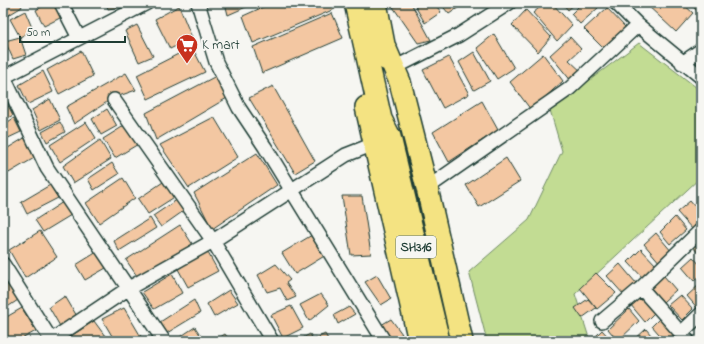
<svg xmlns="http://www.w3.org/2000/svg" width="704" height="344" viewBox="0 0 704 344" font-family="'Indie Flower',sans-serif">
<style>
.green{fill:#c2dc93;stroke:#708c64}
.building{fill:#f3c7a2;stroke:#1f3d34}
.lines{fill:none;stroke-linecap:round;stroke-linejoin:round}
.minor-casing{stroke:#1f3d34;stroke-width:16}
.primary-casing{stroke:#1f3d34;stroke-width:24}
.minor{stroke:#f6f6f2;stroke-width:13}
.primary{stroke:#f4e382;stroke-width:21}
.labels{text-anchor:middle;dominant-baseline:central;stroke-width:4;stroke-linejoin:round;paint-order:stroke}
.shield{fill:#f6f6f2;stroke:#60746d;stroke-width:1}
.shield-label{font-size:13px;font-weight:bold;fill:#1f3d34}
.poi-label{font-size:14px;fill:#1f3d34;stroke:#f6f6f2;text-anchor:start}
</style>
<rect width="100%" height="100%" fill="#f6f6f2"/>
<filter id="ink" filterUnits="userSpaceOnUse"><feTurbulence type="fractalNoise" baseFrequency=".025" numOctaves="2"/><feDisplacementMap in="SourceGraphic" scale="8" xChannelSelector="R" yChannelSelector="G"/><feConvolveMatrix kernelMatrix="1 2 1 2 8 2 1 2 1" color-interpolation-filters="sRGB"/></filter>
<g filter="url(#ink)">
<path class="green" d="M639,43l62,48v86l-126,117 15,47h-103l-18,-69 60,-52 33,-69 -12,-41z"/>
<path class="building" d="M3,3h17l2,4 -15,9 -4,-8z
M48,3h7l7,14 -18,9 -8,-16z
M106,3h18l-3,4 -13,2z
M225,3h30l-27,12z
M272,3h61l2,6 -82,34 -10,-27z
M403,3h8l20,37 -13,3 -25,-36z
M419,3h15l7,9 -16,11 -10,-17z
M440,3h25l-16,11z
M545,3h7l20,22 -15,16 -24,-28z
M562,3h14l-8,7z
M582,3h11l5,5 -18,16 -9,-10z
M647,3h35l11,10 -17,19 -30,-28z
M690,3h11v4l-4,4z
M179,6l13,32 -22,11 -15,-30z
M607,8l19,20 -22,21 -20,-20z
M526,10l25,27 -13,15 -26,-27z
M25,11l8,19 -13,7 -10,-18z
M332,13l11,25 -81,35 -9,-26z
M137,25l16,31 -14,6 -14,-31z
M494,34l20,34 -17,11 -20,-31z
M20,37l6,18 -13,4 -8,-18z
M570,37l11,12 -12,11 14,13 -11,9 -22,-27z
M192,47l13,25 -57,27 -11,-24z
M81,51l12,25 -34,18 -12,-24z
M474,52l16,29 -16,9 -15,-28z
M543,54l20,27 -32,29 -21,-28z
M449,57l20,37 -26,14 -20,-38z
M43,71l10,21 -25,12 -9,-19z
M126,73l10,17 -23,8 -39,26 -8,-17z
M216,76l11,22 -71,42 -10,-27z
M273,86l42,75 -20,12 -46,-75z
M3,96l10,19 -10,6z
M50,99l10,21 -19,10 -9,-20z
M482,101l16,29 -49,32 -16,-30z
M107,109l10,17 -16,9 -9,-16z
M214,117l24,40 -49,31 -29,-43z
M14,118l7,14 -17,8 -1,-15z
M60,122l5,10 -18,10 -5,-10z
M86,122l10,16 -36,24 -10,-17z
M127,124l13,19 -25,15 -12,-19z
M26,137l10,20 -29,17 -4,-7v-16z
M100,140l11,19 -38,24 -10,-17z
M257,153l20,32 -65,44 -18,-36z
M506,158l14,23 -41,26 -13,-22z
M112,163l7,11 -25,16 -6,-11z
M123,178l12,20 -36,25 -13,-20z
M166,180l10,16 -28,18 -10,-15z
M50,185l8,13 -31,16 -6,-12z
M342,196h20l9,58 -20,1z
M178,199l7,11 -24,17 -8,-11z
M690,201l11,13v9l-8,7 -16,-18z
M63,202l8,13 -28,17 -8,-12z
M675,217l11,13 -16,14 -10,-12z
M150,218l6,10 -37,23 -5,-10z
M180,225l13,20 -54,34 -13,-19z
M40,231l17,26 -32,21 -16,-28z
M656,233l16,19 -12,11 -16,-19z
M312,235l14,20 -31,19 -13,-21z
M701,236v20l-10,-11z
M641,249l16,17 -13,13 -16,-17z
M207,251l11,20 -30,16 -10,-18z
M97,252l9,16 -21,12 -9,-15z
M693,257l8,9v9l-7,6 -12,-14z
M276,264l14,16 -4,3 10,14 -9,4 -7,-13 -13,4 -9,-17z
M620,264l16,19 -12,12 -17,-19z
M596,273l20,20 -19,16 -17,-21z
M172,274l10,19 -28,16 -12,-17z
M377,275l14,24 -10,6 -16,-23z
M664,276l12,14 -13,12 -12,-14z
M8,281l10,19 -15,10v-25z
M701,283v26l-2,1 -12,-14z
M229,290l9,13 -24,14 -7,-13z
M321,294l8,11 -20,16 -9,-16z
M641,294l15,17 -11,11 -15,-18z
M680,295l13,14 -11,11 -14,-15z
M65,296l13,22 -17,10 -12,-21z
M588,299l8,9 -14,10 -7,-10z
M194,300l6,13 -33,20 -7,-11z
M291,306l12,22 -20,10 -12,-23z
M349,307l6,7 -17,10 -4,-9z
M22,308l14,23 -18,10h-15v-22z
M124,308l19,32 -2,1h-26l-13,-22z
M629,309l10,12 -21,20 -10,-12z
M662,316l14,17 -8,8h-3l-13,-15z
M391,319l11,15 -10,5 -11,-14z
M94,321l14,19 -42,1 -1,-1z
M195,327l8,12 -4,2h-25z
M646,329l10,12h-23z
M602,330l10,11h-19l-1,-1z
M225,334l5,7h-16z
M310,334l4,7h-17z
M325,334l4,7h-12l-2,-2z"/>
<g class="lines">
<g class="minor-casing">
<path id="minor" d="M61,3l18,35
M198,3l18,59 23,46 26,39 119,194
M616,3l22,22 63,52
M682,63l19,-13
M394,68l65,-33 50,-32
M3,75l44,93 117,173
M4,77l143,-74
M114,100l99,141 59,100
M427,188l142,-99 69,-64
M3,264l49,77
M641,288l47,53
M602,321l39,-33 60,-58
M681,333l20,-19
M50,341l79,-53 84,-47 133,-86 28,-11"/>
</g>
<g class="primary-casing">
<path id="primary" d="M355,3l26,116 9,18 49,204
M376,3l11,57
M385,47l15,35 27,106 35,153
M366,107l53,234"/>
</g>
<use href="#minor" class="minor"/>
<use href="#primary" class="primary"/>
</g>
</g>
<defs>
<g id="supermarket-pin" transform="scale(1.15)"><path d="M0 17L-7.5 6A9.5 9.5 0 1 1 7.5 6Z" fill="#c8321e" stroke="#f6f6f2"/><path d="M-6-5.5h2.5l.6 2H6L4.5 2H-2.5L-4.4-4H-6ZM-1.5 3.2a1.3 1.3 0 1 0 .1 0ZM3 3.2a1.3 1.3 0 1 0 .1 0Z" fill="#fff"/></g>
</defs>
<g fill-rule="evenodd">
<use href="#supermarket-pin" x="187" y="45"/>
</g>
<g class="labels">
<rect class="shield" x="396" y="236" width="40" height="22" rx="3"/>
<g class="shield-label">
<text x="416" y="247">SH316</text>
</g>
<g class="poi-label">
<text x="202" y="45">K mart</text>
</g>
</g>
<rect width="704" height="344" fill="none" stroke="#f6f6f2" stroke-width="16"/>
<rect x="8" y="8" width="688" height="328" fill="none" stroke="#1f3d34" stroke-width="1.5" filter="url(#ink)"/>
<path d="M20 36v6h105v-6" fill="none" stroke="#1f3d34" stroke-width="2"/>
<text x="26" y="36" font-size="12" fill="#1f3d34" stroke="#f6f6f2" stroke-width="3" paint-order="stroke">50 m</text>
</svg>
